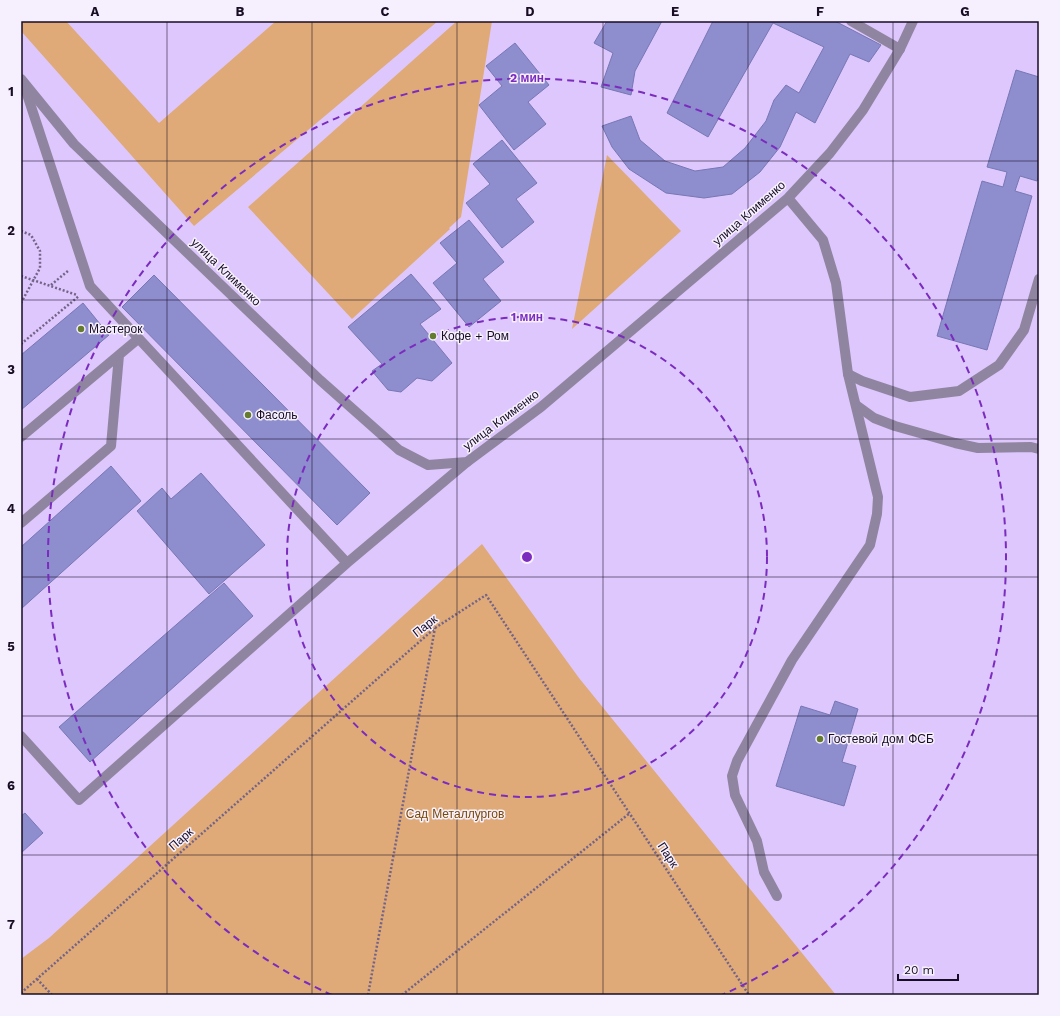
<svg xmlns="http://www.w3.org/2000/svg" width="1060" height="1016" viewBox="0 0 1060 1016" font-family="'Work Sans',sans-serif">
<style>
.green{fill:#dfaa78}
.building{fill:#8e8dcd;stroke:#7877b5}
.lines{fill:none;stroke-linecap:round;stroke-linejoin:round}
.path{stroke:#736388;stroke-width:2.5;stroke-dasharray:2 2;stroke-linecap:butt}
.lane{stroke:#9085a1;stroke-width:10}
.street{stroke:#9085a1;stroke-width:10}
.grid{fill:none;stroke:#180d24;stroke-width:1;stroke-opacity:0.55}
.ring{fill:none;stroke:#7b2cbf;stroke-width:2;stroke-dasharray:7 5}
.poi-dot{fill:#657c2f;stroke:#f6f0fe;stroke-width:1.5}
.labels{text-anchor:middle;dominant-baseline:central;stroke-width:3;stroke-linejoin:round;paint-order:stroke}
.street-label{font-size:12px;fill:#180d24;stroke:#f6f0fe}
.poi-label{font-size:12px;fill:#180d24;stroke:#f6f0fe;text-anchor:start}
.park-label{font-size:12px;fill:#7c4700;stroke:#f6f0fe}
.centre{fill:#7b2cbf;stroke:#f6f0fe;stroke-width:2}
.ring-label{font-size:12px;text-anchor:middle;font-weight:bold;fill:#7b2cbf;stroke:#f6f0fe;stroke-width:3;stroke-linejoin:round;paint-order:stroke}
.neatline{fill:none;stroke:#180d24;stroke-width:1.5}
.grid-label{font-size:13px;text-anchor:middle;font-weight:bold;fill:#180d24}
</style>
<rect width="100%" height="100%" fill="#ddc7fc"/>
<path class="green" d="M21,21h45l93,102 117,-102h162l-244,205 -173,-195z
M457,21h35l-31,196 -12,11 1,1 -98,90 -104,-112z
M607,155l74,76 -109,98z
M482,544l97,134 257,317h-815v-36l28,-21z"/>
<path class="building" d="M607,21h55l-27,50 -4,24 -30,-8 12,-34 -19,-10z
M713,21h122l46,24 -12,17 -19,-8 -35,69 -19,-11 -16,35 -20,25 -28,22 -28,4 -38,-5 -37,-24 -17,-22 -10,-21 29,-10 9,24 25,21 30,10 28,-4 22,-19 21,-27 8,-21 12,-15 13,8 25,-46 -51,-24 -65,114 -41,-24z
M515,43l34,42 -21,17 18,22 -32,26 -35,-45 23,-19 -16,-20z
M1016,70l23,7v98l-2,6 -17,-5 -5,15 17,5 -45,154 -50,-14 45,-155 21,6 4,-15 -20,-5z
M502,140l35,43 -21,16 18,23 -32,26 -36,-45 24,-19 -17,-20z
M469,220l35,42 -21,17 18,22 -32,26 -36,-44 24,-20 -17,-20z
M411,274l30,35 -21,15 32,39 -20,18 -15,-3 -16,14 -13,-2 -16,-19 10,-7 -34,-37z
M154,275l216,218 -33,32 -215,-218z
M83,303l26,32 -88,75v-55z
M111,466l30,35 -120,108v-62z
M201,473l64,72 -56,49 -72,-83 25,-23 9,11z
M224,583l29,33 -163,146 -31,-35z
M835,701l23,8 -16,53 14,4 -12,40 -68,-20 25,-80 29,9z
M25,813l18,20 -22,20v-37z"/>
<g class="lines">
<path class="path" d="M21,231l10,4 9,16v17l-19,35
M21,276l56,19
M51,285l18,-15
M21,344l58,-48
M37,979l15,16
M21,993l414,-365 51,-33 263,400
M368,995l67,-367
M402,995l228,-182"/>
<path class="lane" d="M851,21l49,28
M23,82l67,204 257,277 120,-101
M848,374l14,7 48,16 49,-6 40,-26 25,-35 15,-51
M21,437l117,-98
M21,523l90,-77 8,-91
M21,736l58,64 268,-237
M777,896l-13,-24 -7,-31 -22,-46 -3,-19 5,-15 55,-101 78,-115 7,-31 1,-17 -30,-123"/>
<path class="street" d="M21,79l53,65 246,236 79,70 29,15 39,-3 74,-55 247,-209 42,-45 33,-43 37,-61 13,-28
M788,198l35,42 13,43 12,91
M856,405l18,13 21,8 60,17 23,5 53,-1 8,2"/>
</g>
<path class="grid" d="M167,21v974M312,21v974M457,21v974M603,21v974M748,21v974M893,21v974M21,161h1018M21,300h1018M21,439h1018M21,577h1018M21,716h1018M21,855h1018"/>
<g class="ring">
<circle cx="527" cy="557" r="240"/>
<path d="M332 995A479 479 0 1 1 722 995"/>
</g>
<g class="poi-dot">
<circle cx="81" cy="329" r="4"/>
<circle cx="433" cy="336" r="4"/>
<circle cx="248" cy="415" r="4"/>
<circle cx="820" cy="739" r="4"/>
</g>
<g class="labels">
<g class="street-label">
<text transform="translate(749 213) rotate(-41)">улица Клименко</text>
<text transform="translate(226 272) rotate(44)">улица Клименко</text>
<text transform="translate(501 420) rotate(-37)">улица Клименко</text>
<text transform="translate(425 626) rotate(-38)">Парк</text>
<text transform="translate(181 839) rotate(-41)">Парк</text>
<text transform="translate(668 855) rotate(57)">Парк</text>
</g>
<g class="poi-label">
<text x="89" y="329">Мастерок</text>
<text x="441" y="336">Кофе + Ром</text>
<text x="256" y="415">Фасоль</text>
<text x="828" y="739">Гостевой дом ФСБ</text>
</g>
<g class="park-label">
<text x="455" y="814">Сад Металлургов</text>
</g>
</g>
<circle cx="527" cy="557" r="6" class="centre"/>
<g class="ring-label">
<text x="527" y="82">2 мин</text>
<text x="527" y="321">1 мин</text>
</g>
<rect width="1060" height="1016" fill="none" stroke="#f6f0fe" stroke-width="44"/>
<path d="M898 974v6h60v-6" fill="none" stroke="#180d24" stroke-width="2"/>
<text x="904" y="974" font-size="12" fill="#180d24" stroke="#f6f0fe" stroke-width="3" paint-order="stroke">20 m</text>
<rect x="22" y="22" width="1016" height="972" class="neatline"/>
<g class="grid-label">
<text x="95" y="16">A</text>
<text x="240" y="16">B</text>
<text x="385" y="16">C</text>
<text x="530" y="16">D</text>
<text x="675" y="16">E</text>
<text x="820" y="16">F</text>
<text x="965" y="16">G</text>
<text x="11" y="96">1</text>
<text x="11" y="235">2</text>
<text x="11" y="374">3</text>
<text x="11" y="513">4</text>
<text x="11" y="651">5</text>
<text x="11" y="790">6</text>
<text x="11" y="929">7</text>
</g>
</svg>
